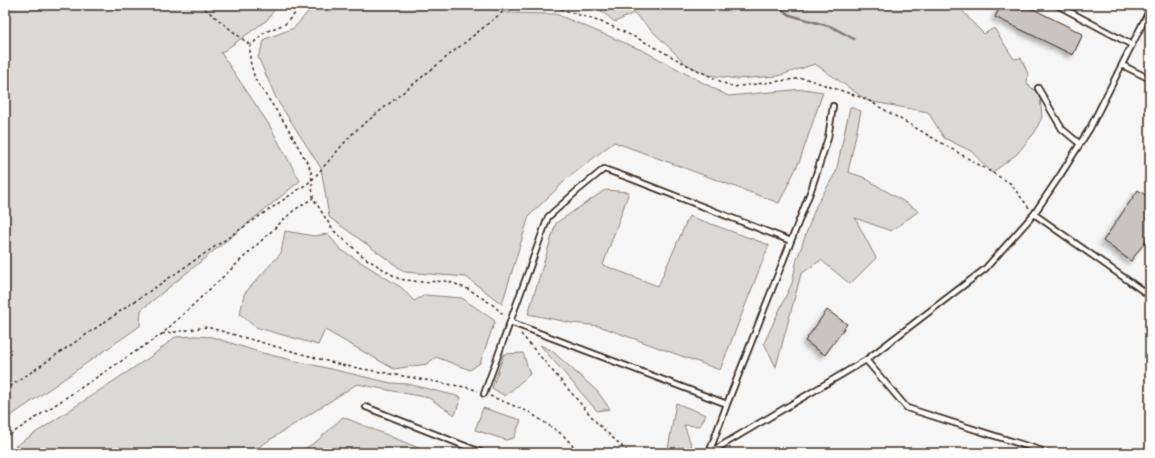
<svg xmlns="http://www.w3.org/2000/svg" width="1155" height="458" viewBox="0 0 1155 458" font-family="Kalam,sans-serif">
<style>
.green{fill:#dbd9d6;stroke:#8b827a}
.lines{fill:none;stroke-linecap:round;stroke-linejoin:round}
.stream{stroke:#847972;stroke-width:2.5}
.building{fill:#c9c3c1;stroke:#3b2a1e;filter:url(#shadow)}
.lane-casing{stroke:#3b2a1e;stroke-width:8}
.path{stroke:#3b2a1e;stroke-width:1.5;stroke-dasharray:3 3;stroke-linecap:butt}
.lane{stroke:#fff;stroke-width:4.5}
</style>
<defs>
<filter id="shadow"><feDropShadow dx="-3.5" dy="3.5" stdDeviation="2" flood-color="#0004"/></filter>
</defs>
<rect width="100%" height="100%" fill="#f7f6f6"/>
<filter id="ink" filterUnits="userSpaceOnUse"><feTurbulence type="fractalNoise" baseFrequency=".025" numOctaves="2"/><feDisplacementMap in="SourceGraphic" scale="8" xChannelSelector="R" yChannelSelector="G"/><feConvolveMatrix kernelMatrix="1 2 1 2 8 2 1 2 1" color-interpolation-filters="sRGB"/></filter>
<g filter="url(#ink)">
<path class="green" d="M5,5h273l-11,15 -46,33 47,70 32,58 -159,129 -1,16 -135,94z
M314,5h176l2,3 16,5 48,1 88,37 84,45 76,-7 19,3 -23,68 -21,43 -165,-61 -46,36 -39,38 -27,88 -36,-27 -61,-5 -76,-55 -8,-49 -44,-68 -19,-43 7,-18 29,-11z
M594,5h364l14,17 12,12 10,-6 20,31 7,-1 7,16 -1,9 13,13 2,21 -7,15 -18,22 -25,19 -21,-22 -27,-13 -16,-26 -60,-11 -53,-37 -37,12 -41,3 -29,-4 -22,-11 -52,-51 -19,9z
M850,107l11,4 -13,61 15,5 56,34 -28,20 -36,-13 21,40 -26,26 -29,-24 -20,14 -25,93 -12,-24 28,-60 5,-24 19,-53 20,-34z
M605,190l24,2 -26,73 55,21 31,-70 80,29 -49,125 -121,-44 -27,-3 -44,-9 28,-91z
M285,231l29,5 14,-2 12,15 62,39 12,13 11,-6 37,3 33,23 -15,42 -10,7 -34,-13 -9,7 -33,5 -69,-39 -7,15 -63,-18 -15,-13 4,-20 37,-41z
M195,336l17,1 50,16 129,30 17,1 53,13 -6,18 -26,-17 -72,-14 -103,66 -3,3h-246l148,-98 22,-18z
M540,345l11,5 46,41 13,18 -13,2z
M523,353l7,21 -25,22 -13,-8 12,-34z
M676,403l30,12 -6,11 -16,-1 8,22 -24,2z
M483,408l38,12 -7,18 -8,2 -31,-10z
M343,417l88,36h-133l19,-12z"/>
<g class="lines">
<path class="stream" d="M776,5l14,10 42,12 22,12"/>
</g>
<path class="building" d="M1001,5h24l58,29 -10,21 -78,-38z
M1138,190l12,8v37l-19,26 -28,-20z
M827,310l20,14 -22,31 -20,-14z"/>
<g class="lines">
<g class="lane-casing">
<path id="lane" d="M1057,5l75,40
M1122,65l28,14
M1038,88l24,41 18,15
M1034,214l116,82
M510,322l217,82
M866,360l41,48 142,45
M484,394l64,-177 29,-26 27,-22 28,10 159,62
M366,407l117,46
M709,453l157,-93 119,-91 49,-55 27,-40 29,-46 60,-119
M709,453l18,-49 84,-214 17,-52 5,-32"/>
</g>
<path class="path" d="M200,5l50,40
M303,5l-18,19 -20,8 -15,14v15l5,18 33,49 23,42 2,28 20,32 32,28 34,21 22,3 27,-1 22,9 23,15 12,11
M508,5l2,1 10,-1
M549,5l58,19 36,17 46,25 43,21 72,-9 62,21 144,84 20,26
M162,334l45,-7 134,38 129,23 8,3
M521,334l77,90 31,29
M5,390l306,-209 43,-49 156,-126
M490,396l39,16 34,23 16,18
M5,438l157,-104 131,-123 20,-13"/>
<use href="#lane" class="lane"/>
</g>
</g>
<rect width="1155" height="458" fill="none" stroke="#fff" stroke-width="20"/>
<rect x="10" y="10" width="1135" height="438" fill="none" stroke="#3b2a1e" stroke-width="1.5" filter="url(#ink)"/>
</svg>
